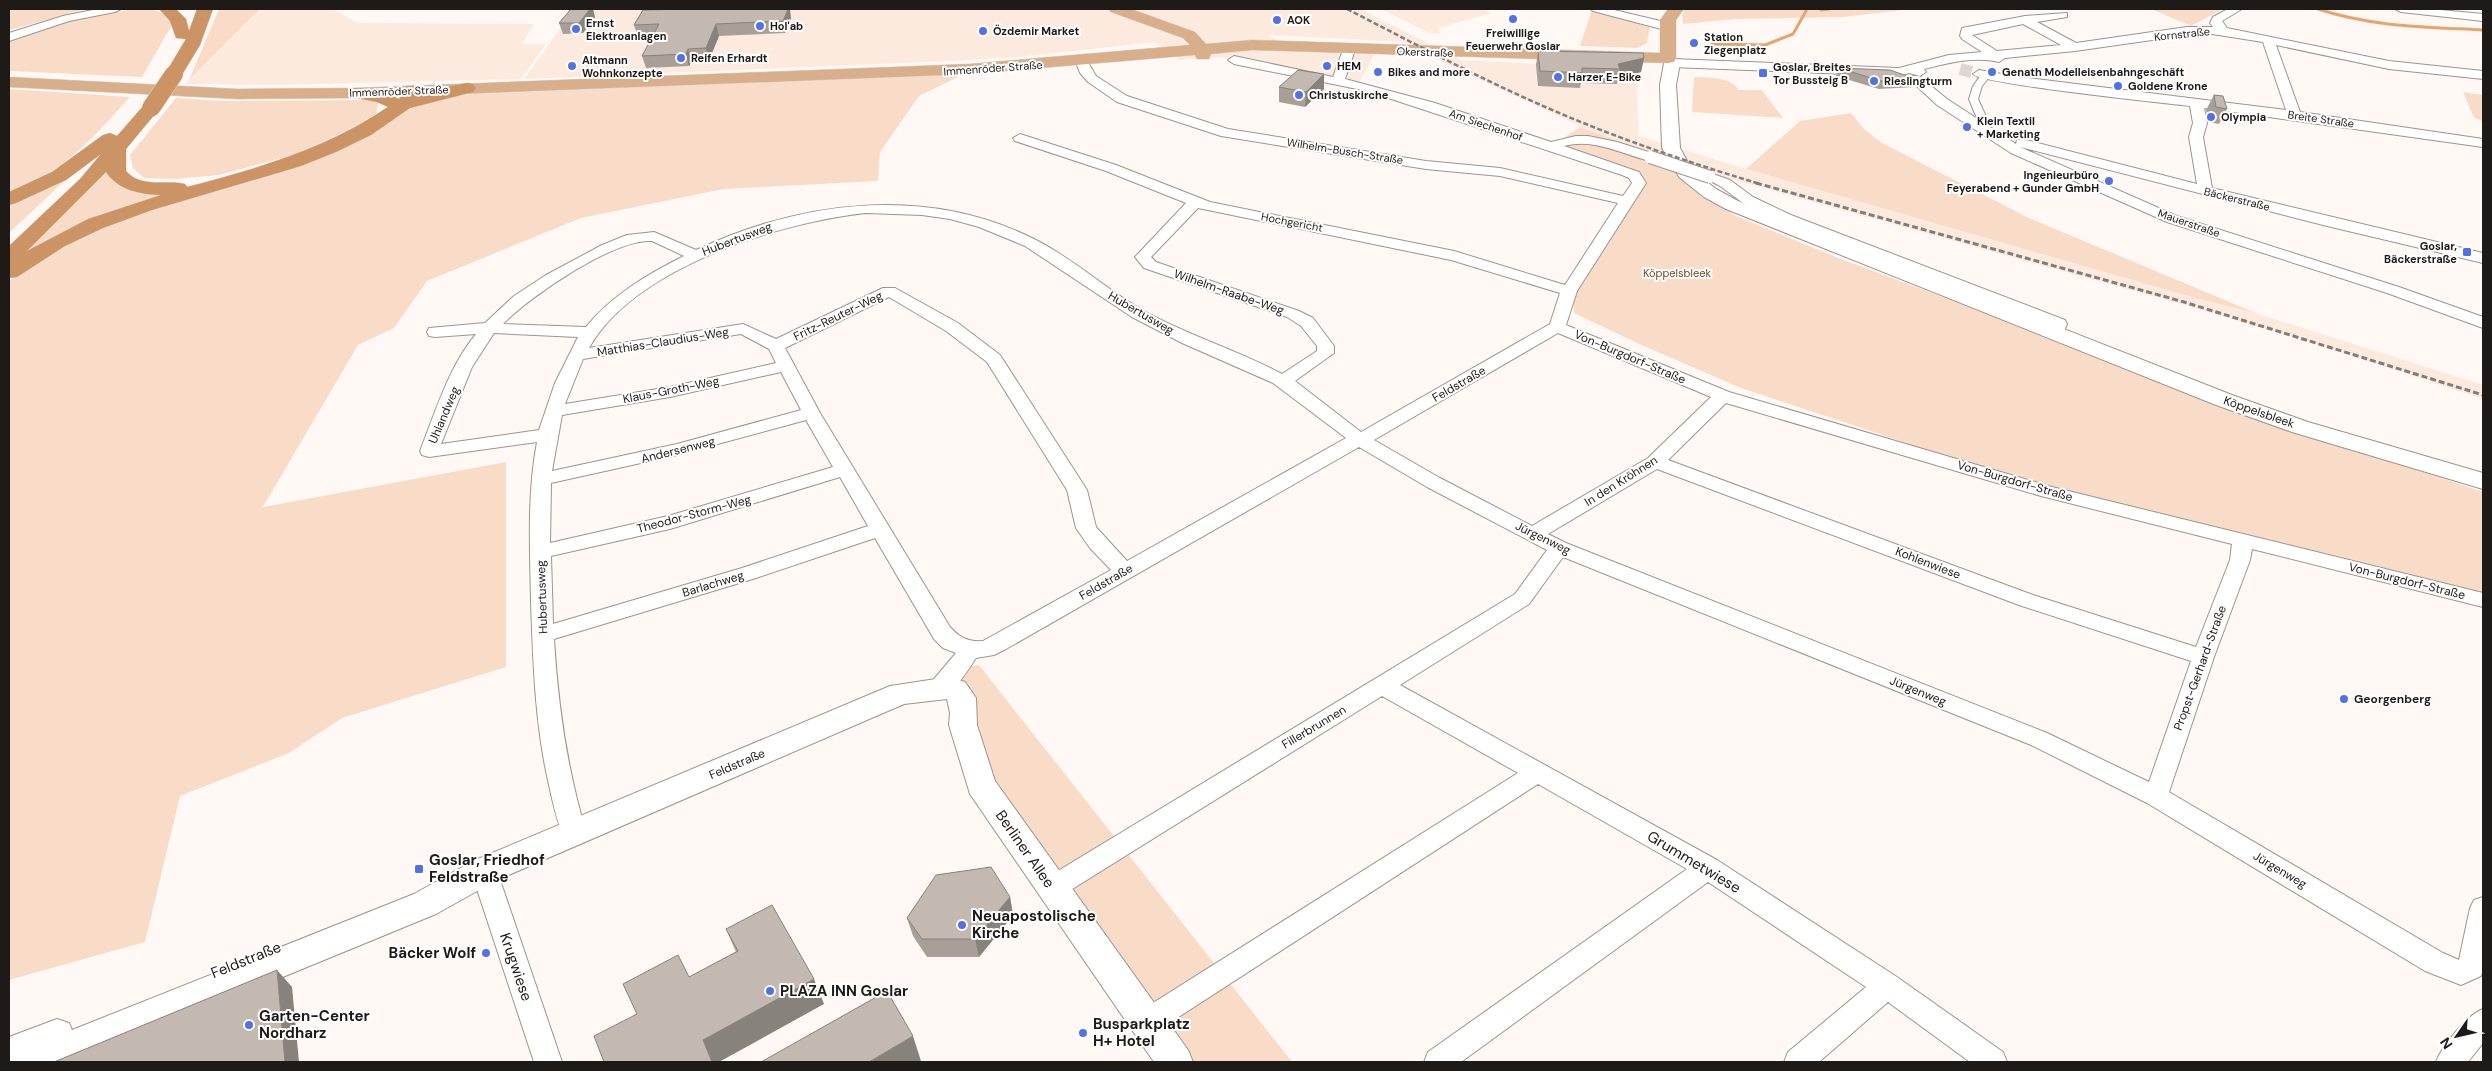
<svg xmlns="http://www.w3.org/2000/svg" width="2492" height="1071" viewBox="0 0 2492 1071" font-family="'DM Sans',sans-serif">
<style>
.built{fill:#fceade}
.green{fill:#f9dcc7}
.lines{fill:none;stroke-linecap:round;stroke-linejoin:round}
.stream{stroke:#e8a46f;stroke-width:3}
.minor-tunnel{stroke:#ddd7d3;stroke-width:12;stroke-dasharray:12 6;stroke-linecap:butt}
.pedestrian-casing{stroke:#9d948d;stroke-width:2}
.minor-casing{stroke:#9d948d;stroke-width:2}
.tertiary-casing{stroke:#9d948d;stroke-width:2}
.primary-casing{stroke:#d6d6d5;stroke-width:1}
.trunk-casing{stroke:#d6d6d5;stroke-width:1}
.pedestrian{fill:#fff;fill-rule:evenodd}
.minor{fill:#fff;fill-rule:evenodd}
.tertiary{fill:#fff;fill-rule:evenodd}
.primary{fill:#d9af8b;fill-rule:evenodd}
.trunk{fill:#cc9464;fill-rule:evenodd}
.rail-far1{stroke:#827d7a;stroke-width:2.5;stroke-dasharray:5 2.5;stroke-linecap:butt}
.rail{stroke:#827d7a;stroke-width:3;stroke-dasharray:6 3;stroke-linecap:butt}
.minor-bridge-casing{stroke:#9d948d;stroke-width:14;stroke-linecap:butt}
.trunk-bridge-casing{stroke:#d6d6d5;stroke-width:19;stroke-linecap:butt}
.minor-bridge{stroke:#fff;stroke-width:12}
.trunk-bridge{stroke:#cc9464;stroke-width:18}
.wall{fill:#a89f98}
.shaded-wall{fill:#88827c}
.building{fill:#c3b9b1;stroke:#88827c}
.poi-dot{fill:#5171e6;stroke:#fff;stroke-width:2}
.labels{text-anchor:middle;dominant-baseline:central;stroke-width:4;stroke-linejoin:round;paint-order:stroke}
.far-poi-label{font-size:11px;font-weight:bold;fill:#1e1a18;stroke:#fff;text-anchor:start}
.far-street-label{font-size:11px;fill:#1e1a18;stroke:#fff}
.far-park-label{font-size:11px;fill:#73451e;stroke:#fff}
.street-label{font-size:12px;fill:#1e1a18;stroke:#fff}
.poi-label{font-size:12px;font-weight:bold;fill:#1e1a18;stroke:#fff;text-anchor:start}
.near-street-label{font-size:15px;fill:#1e1a18;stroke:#fff}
.near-poi-label{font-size:15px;font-weight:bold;fill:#1e1a18;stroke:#fff;text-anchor:start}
</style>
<rect width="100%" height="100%" fill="#fff8f4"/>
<path class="built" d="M260,9h73l24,14 177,1 -12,20h24l-25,35 -245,6 -91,-1z
M574,9h786l121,61 -19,-10 174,9 3,67 107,33 449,129 61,15 227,72v14l-182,-60 -113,-33 -461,-128 -121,-40 -158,-73 -42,-23 -138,-7 29,16 77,4 -15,28 -137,-26 -43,3 -24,-18 -137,15 -69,4 -425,18z
M1381,9h101l9,4 -52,15 1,6 -11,-1z"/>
<path class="green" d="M9,9h78l-78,21z
M133,9c15,0 33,-1 39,16l-30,52 -133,-6v-30l50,-18z
M219,9h41l-71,71 3,-7z
M1592,9l58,17 -3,17 -10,5 -57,-2z
M1685,9h228l-70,8 -108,2 -52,5 -1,-9z
M2151,9h72l-32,17z
M966,73l-47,23 -39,56 -2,29 -154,8 -143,29 -154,63 -33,47 -36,17 -95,162 243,-45v205l-164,51 -53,35 -109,43 -35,146 -136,38v-699l14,-11 57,-35 30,-13 97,-30 197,-80 23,-12 27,-5z
M1694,77c15,1 36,-1 45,13h23l21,28 -91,-6z
M9,89l121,8c-38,42 -67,76 -121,96z
M2463,92l20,3v26l-9,-3z
M176,98l46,3 157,-1 -3,14 -32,18 -51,23 -74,20 -45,4 -30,-1 -11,-10 -3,-13z
M1851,113l13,16 18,14 147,75 227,95 -61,-15 -449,-129 54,-48z
M1580,127l70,26 86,63 100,41 453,170 194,65v103l-435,-105 -307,-102 -102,-44 -65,-31 -1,-29 66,-101 -5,-8 -84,-28z
M111,165l3,17 15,7 40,5 -101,35 -51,32z
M74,172l-65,61v-29z
M979,665l313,397h-117l-194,-277 -26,-96 10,-22z"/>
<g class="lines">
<path class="stream" d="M2318,9c54,18 109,18 165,21
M1821,10l9,-1
M1712,44l53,1 28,-11 13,-23"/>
<path class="minor-tunnel" d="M1960,69l19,5"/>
<g class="pedestrian-casing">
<path id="pedestrian" d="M1982,74l8,2 -8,10 -4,13 10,22 1,10 -5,3 -5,-3 -1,-10 -9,-22 4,-13z"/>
</g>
<g class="minor-casing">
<path id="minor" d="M98,9h23l-6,3 -46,9 -60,20v-8l54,-17z
M1591,9h19l63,15 2,3 -6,4 -76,-20z
M2228,9h14l-20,12 5,7 162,33 94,10v8l-94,-10 -113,-24 24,67 183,27v8l-279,-39 3,15 -4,14 9,51 271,65v10l-156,-37 -307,-79 157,69 222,71 84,30v11l-96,-35 -220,-71 -156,-69 -74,-48 -28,-26 2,-3h8l28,23 69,45 1,-4 5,-1 175,45 -8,-47 4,-14 -3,-17c-27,-3 -209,-22 -217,-32l6,-4 40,7 267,33 -23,-68 -51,-8 -25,1 -112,16 -70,7 -6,4c-24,-6 -52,1 -75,7l2,3 -6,4 -11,-3 -9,3 -228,-9 -6,-4 6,-4 227,9 50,-13 33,-3 -20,-13 -2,-3 2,-8 63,-12 42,-3v4l-30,5 39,21 111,-16h26l-3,-4 3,-6zM2023,24l38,21 -64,6 -25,-16z
M2395,9h35l53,5v7l-82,-9z
M1349,46l6,4 -10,29 90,24 116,39 25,-6h12l29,6 38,12 2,3 -2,3 -5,1c-29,-7 -55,-23 -86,-15l75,26 7,11 -69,108 -11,34 163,67 323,95 431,106v14l-231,-58 -2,11 -36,97 -45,135 274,161 16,7 11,-52 4,-8 9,-3v73l-2,6 -20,9 -36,-14 -278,-168 -116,-58 -468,-188 -34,47 -129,81 317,175 180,117 106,75 4,10h-37l-82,-60 -69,60h-35l4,-10 78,-65 -158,-105 -247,180h-37l4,-10 259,-183 -149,-85 -381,247 -10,4 -10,-4 -4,-9 4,-9 381,-240 -136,-77 -321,200 -9,3 -9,-3 -4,-8 4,-8 472,-286 32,-44 -120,-63 -68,-40 -353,202 -12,6 -18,3c-11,16 -28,47 -50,40l-3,-6 33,-39 -13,-5 -9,-9 -59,-101 -119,40 -202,61c4,66 13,130 32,193l-3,7 -9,3 -9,-3c-8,-16 -12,-36 -16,-54 -14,-60 -16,-123 -18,-184 -1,-53 -4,-107 6,-159l-108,15 -7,-2 -2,-4c16,-40 28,-83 56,-117l-41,3 -6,-1 -2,-4 2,-4 56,-5 29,-27 32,-21 56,-30 25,-10 27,-3 42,18c107,-50 232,-65 340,-10 39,20 71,50 108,71 45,25 94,39 138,63l35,-23v-5l-16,-20 -14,-9 -143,-49 -9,-11 51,-54 -80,-32 -91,-30 -2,-3 7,-4 96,31 94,37 244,49 111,34 53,-82 -118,-27 -74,-7 -205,-33 -104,-34 -29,-20 -8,-9 -4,-11 2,-3h8l10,17 31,20 101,33 198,32 74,7 123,28 9,-13 -3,-5 -7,-3 -255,-84 -133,-27 -6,-4 6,-4 99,21 10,-27zM1198,208l253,52 109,33 -10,31 -189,108 -66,-51 39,-28v-7l-21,-28 -14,-7 -143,-49 -5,-5zM866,213l56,2 28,4 29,8 46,19 107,71 50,26 91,40 73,55 -219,123 -31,-34 -9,-37 -87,-135 -42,-32 -63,-35h-12l-107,51 -33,-15 -154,24c45,-80 191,-126 277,-135zM652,241l32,15c-36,18 -72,39 -98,71l-83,-3c26,-27 112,-86 149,-83zM889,297l57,34 41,31 80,128 9,38 14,20 21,22 -128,71c-15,1 -23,-3 -33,-14l-130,-214 -35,-65zM494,333l84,4 -23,46 -16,47 -98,14 31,-77zM1558,333l153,64 -63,61 -116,68 -92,-48 -66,-38zM741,334l28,15 7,14 -106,24 -105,17 18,-45zM781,372l20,38 -124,34 -125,27 10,-56 108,-18zM1726,403l315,93 191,48 -2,16 -34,87 -163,-52 -365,-135zM806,420l27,47 -165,49 -118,27 1,-60 126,-28zM1657,469l362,136 172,56 -42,121 -102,-49 -481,-190 -18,-9zM840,477l28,49 -126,42 -189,56 -2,-68 119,-27z
M1710,173l20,7 23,17 38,18 274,105 2,4 -5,12h-12l-2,-4 2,-6 -269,-105 -38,-18 -23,-17 -17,-9 2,-3z
M484,860l9,3 4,8 65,191h-28l-63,-191 4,-8z
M2483,1009v34l-15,19h-32c6,-16 31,-47 47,-53z"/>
</g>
<g class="tertiary-casing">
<path id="tertiary" d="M1672,58l8,5 -4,22 4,63 12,22 24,19 22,12 494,194 76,27 175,51v16l-191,-57 -76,-27 -490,-196 -22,-12 -25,-20 -17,-29 -2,-63 4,-22z
M949,677l16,5 11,16 1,27 18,56 193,269 5,12h-39l-184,-268 -21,-69 1,-12 -3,-14 -43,5 -409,177 -59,33 -360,148h-67v-25l48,-18 12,4 3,7 342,-136 59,-33 417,-175z"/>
</g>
<g class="primary-casing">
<path id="primary" d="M1109,9h22l64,23 11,12 46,-4 408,13v-33l8,-11h16l-8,11v38l-2,4 -6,1 -416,-13 -41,4 -2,5h-12l-2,-4 -225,19 -614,24 -118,1 -229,-12v-10l229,12 118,-1 614,-24 220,-19 -7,-7 -72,-26z"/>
</g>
<g class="trunk-casing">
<path id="trunk" d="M159,9h17l10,10 3,12 8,-22h16l-13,36 -20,33h-12l-3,-4 21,-35 -10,-1 -6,-17z
M467,83l6,1 3,4 -3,4 -63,16 -39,27 -35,17 -35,14 -149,44 -49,18 -38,18 -48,31 -8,1v-32l71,-67 21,-25 -35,26 -50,23 -7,2v-13l43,-20 51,-37 7,-2 7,3 28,-32h12l3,4 -34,41v22c16,18 39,8 59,13l2,3c73,-19 138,-38 201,-80l-11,-5 -27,-5 -3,-4 3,-4c15,-3 35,4 49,10l7,-13h12l2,7zM106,172c13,19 34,22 55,23l-73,24 -61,32z"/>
</g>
<use href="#pedestrian" class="pedestrian"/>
<use href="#minor" class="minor"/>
<use href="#tertiary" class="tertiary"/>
<use href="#primary" class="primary"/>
<use href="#trunk" class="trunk"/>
<path class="rail-far1" d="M1347,9c72,37 143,75 217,106 64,27 130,49 196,69"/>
<path class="rail" d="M1756,183l428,119 299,93"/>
<g class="minor-bridge-casing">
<path id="minor-bridge" d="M1650,157l60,20"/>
</g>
<g class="trunk-bridge-casing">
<path id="trunk-bridge" d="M151,108l23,-34"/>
</g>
<use href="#minor-bridge" class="minor-bridge"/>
<use href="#trunk-bridge" class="trunk-bridge"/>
</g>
<path class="wall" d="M595,17l-12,16 -20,1 -4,-11z
M791,18l-6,15 -66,3 -10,24 -17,1 -3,5 -43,2 -4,-12 11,-20 -15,1 -4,-12z
M1538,51l106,7 -3,14 -23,6 -1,6 -36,-1 -1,5 -42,-2 -2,-21z
M1839,68l77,11 -2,8 -35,2 -43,-13z
M1324,74v15l-19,18 -26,-5v-15z
M2214,95l13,14 -8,15 -10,-2 -3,-12z
M1010,897l3,18 -34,42h-52l-14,-21 -6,-18z
M726,929l98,75 -187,10 53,-37 46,-25z"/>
<path class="shaded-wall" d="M590,9h3l2,8 -12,16 -4,-10z
M788,9h2l1,9 -6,15 -2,-12z
M716,24l3,12 -10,24 -3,-12z
M688,49l4,12 -3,5 -3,-12z
M1644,58l-3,14 -23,6 2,-9 -2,-5z
M1324,74v15l-19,18 1,-15z
M1010,897l3,18 -34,42 -4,-18z
M277,970l15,17 7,75h-14z
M814,979l10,25 -105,58h-7l-9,-22z
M913,1036l8,25 -2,1h-50z"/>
<path class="building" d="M571,9h19l-11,14h-20z
M694,9h94l-5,12 -67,3 -10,24 -18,1 -2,5 -44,2 17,-32 -25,1 9,-15z
M1538,51l105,2 1,5 -26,6 2,5 -38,-1v5l-42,-2z
M1839,68l51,2 26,9 -35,2z
M1298,70l26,4 -18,18 -27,-5z
M2214,95l9,1 4,13 -11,-2z
M991,867l19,30 -35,42h-53l-15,-21 29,-43z
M772,905l42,74 -111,61 9,22h-108l-10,-26 43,-22 -14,-30 55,-29 11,22 49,-26 -12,-22z
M277,970l8,92h-231z
M887,991l26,45 -44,26h-108z"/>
<g class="poi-dot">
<circle cx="1513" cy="19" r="5"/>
<circle cx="1277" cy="20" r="5"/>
<circle cx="760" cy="26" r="5"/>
<circle cx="576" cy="29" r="5"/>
<circle cx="983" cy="31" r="5"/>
<circle cx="1694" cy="43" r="5"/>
<circle cx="681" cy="58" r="5"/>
<circle cx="572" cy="66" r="5"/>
<circle cx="1327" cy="66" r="5"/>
<circle cx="1378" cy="72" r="5"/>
<circle cx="1992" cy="72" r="5"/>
<rect x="1758" y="68" width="10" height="10" rx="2.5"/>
<circle cx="1558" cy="77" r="5"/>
<circle cx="1874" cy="81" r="5"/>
<circle cx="2118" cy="86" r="5"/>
<circle cx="1299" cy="95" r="5"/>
<circle cx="2211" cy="117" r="5"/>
<circle cx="1967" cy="127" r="5"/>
<circle cx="2109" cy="181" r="5"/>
<rect x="2462" y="247" width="10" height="10" rx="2.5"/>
<circle cx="2344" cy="699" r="5"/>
<rect x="414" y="864" width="10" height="10" rx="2.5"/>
<circle cx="962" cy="925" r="5"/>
<circle cx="486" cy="953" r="5"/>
<circle cx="770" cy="991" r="5"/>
<circle cx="249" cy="1025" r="5"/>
<circle cx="1083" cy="1033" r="5"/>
</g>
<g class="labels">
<g class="far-poi-label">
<text x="1287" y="20">AOK</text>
<text x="586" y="23">Ernst<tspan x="586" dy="13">Elektroanlagen</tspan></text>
<text x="770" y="26">Hol'ab</text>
<text x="993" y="31">Özdemir Market</text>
<text x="1513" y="33" text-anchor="middle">Freiwillige<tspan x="1513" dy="13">Feuerwehr Goslar</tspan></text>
<text x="1704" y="37">Station<tspan x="1704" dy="13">Ziegenplatz</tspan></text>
<text x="691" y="58">Reifen Erhardt</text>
<text x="582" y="60">Altmann<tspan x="582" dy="13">Wohnkonzepte</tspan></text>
<text x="1337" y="66">HEM</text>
<text x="1773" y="67">Goslar, Breites<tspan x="1773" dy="13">Tor Bussteig B</tspan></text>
<text x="1388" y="72">Bikes and more</text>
<text x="2002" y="72">Genath Modelleisenbahngeschäft</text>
<text x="1568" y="77">Harzer E-Bike</text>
<text x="1884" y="81">Rieslingturm</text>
<text x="2128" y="86">Goldene Krone</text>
<text x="1309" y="95">Christuskirche</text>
<text x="2221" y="117">Olympia</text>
<text x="1977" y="121">Klein Textil<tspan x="1977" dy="13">+ Marketing</tspan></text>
<text x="2099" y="175" text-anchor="end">Ingenieurbüro<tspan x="2099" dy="13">Feyerabend + Gunder GmbH</tspan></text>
<text x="2457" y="246" text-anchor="end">Goslar,<tspan x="2457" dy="13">Bäckerstraße</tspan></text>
</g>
<g class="far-street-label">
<text transform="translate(2182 34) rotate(-6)">Kornstraße</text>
<text transform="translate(1425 52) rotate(2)">Okerstraße</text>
<text transform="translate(993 68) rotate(-4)">Immenröder Straße</text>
<text transform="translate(399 91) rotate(-2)">Immenröder Straße</text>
<text transform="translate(2321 119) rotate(8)">Breite Straße</text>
<text transform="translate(1486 125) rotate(19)">Am Siechenhof</text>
<text transform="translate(1345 151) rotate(9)">Wilhelm-Busch-Straße</text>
<text transform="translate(2237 199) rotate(14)">Bäckerstraße</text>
<text transform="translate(1292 222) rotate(11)">Hochgericht</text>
<text transform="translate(2189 223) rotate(19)">Mauerstraße</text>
</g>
<g class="far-park-label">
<text x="1677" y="273">Köppelsbleek</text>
</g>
<g class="street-label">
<text transform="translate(737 239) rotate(-21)">Hubertusweg</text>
<text transform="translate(1229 292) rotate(19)">Wilhelm-Raabe-Weg</text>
<text transform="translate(1141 313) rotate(30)">Hubertusweg</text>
<text transform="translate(838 316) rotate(-26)">Fritz-Reuter-Weg</text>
<text transform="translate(663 342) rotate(-9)">Matthias-Claudius-Weg</text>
<text transform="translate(1630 357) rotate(23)">Von-Burgdorf-Straße</text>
<text transform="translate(1459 384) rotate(-30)">Feldstraße</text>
<text transform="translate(671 390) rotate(-11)">Klaus-Groth-Weg</text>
<text transform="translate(2259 412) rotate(19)">Köppelsbleek</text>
<text transform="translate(444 415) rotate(-67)">Uhlandweg</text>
<text transform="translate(678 450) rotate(-14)">Andersenweg</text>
<text transform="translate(1621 481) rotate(-32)">In den Kröhnen</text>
<text transform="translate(2015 481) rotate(16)">Von-Burgdorf-Straße</text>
<text transform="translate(694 514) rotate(-15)">Theodor-Storm-Weg</text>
<text transform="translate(1543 538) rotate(26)">Jürgenweg</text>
<text transform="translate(1928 563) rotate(21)">Kohlenwiese</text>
<text transform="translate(2407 581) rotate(14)">Von-Burgdorf-Straße</text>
<text transform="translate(1106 582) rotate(-30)">Feldstraße</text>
<text transform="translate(713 584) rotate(-17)">Barlachweg</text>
<text transform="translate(542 597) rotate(-92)">Hubertusweg</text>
<text transform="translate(2200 668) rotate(-70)">Propst-Gerhard-Straße</text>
<text transform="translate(1918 691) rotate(22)">Jürgenweg</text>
<text transform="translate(1314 727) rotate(-31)">Fillerbrunnen</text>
<text transform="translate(737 764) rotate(-23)">Feldstraße</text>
<text transform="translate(2280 870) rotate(31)">Jürgenweg</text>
</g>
<g class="poi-label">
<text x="2354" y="699">Georgenberg</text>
</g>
<g class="near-street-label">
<text transform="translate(1025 849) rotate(55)">Berliner Allee</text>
<text transform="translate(1694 862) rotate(31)">Grummetwiese</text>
<text transform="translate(246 960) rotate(-22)">Feldstraße</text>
<text transform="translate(516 967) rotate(71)">Krugwiese</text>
</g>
<g class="near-poi-label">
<text x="429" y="860">Goslar, Friedhof<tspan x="429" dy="17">Feldstraße</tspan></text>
<text x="972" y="916">Neuapostolische<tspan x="972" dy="17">Kirche</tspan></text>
<text x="476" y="953" text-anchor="end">Bäcker Wolf</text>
<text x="780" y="991">PLAZA INN Goslar</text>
<text x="259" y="1016">Garten-Center<tspan x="259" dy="17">Nordharz</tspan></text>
<text x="1093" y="1024">Busparkplatz<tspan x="1093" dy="17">H+ Hotel</tspan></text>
</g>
</g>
<rect width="2492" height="1071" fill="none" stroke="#1e1a18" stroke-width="20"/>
<g transform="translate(2457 1036) rotate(236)" stroke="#ffffff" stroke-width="4" paint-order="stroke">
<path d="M0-4L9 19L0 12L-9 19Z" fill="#1e1a18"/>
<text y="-8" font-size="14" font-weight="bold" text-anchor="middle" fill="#1e1a18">N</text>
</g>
</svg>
